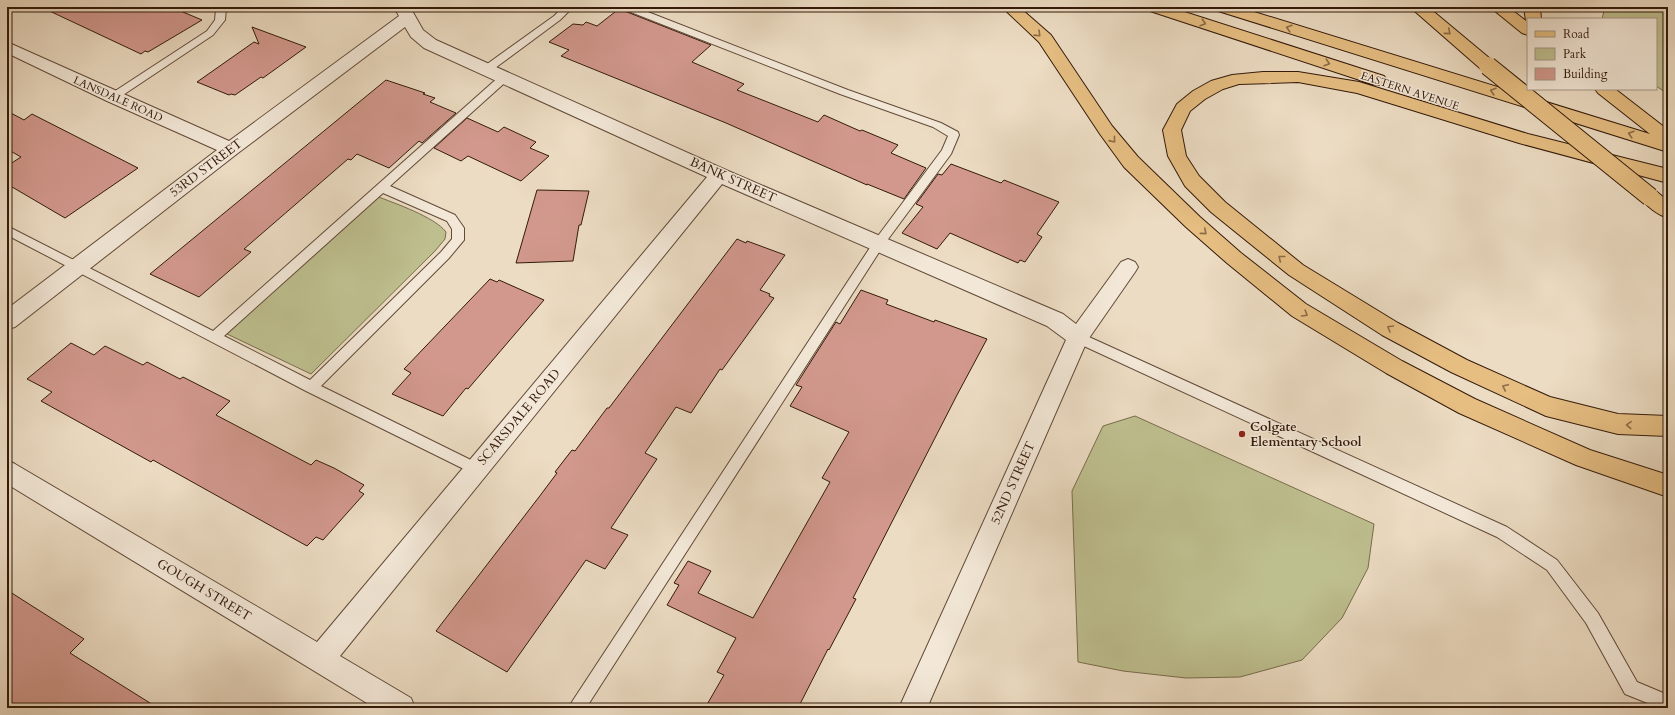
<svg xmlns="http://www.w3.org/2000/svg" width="1675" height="715" viewBox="0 0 1675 715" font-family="Cardo,serif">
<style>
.green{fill:#bebf8f;stroke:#786c4c}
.building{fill:#d2988d;stroke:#331a0a}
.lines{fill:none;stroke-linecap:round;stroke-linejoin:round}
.service-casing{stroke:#614a38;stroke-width:2}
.minor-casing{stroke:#614a38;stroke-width:2}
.primary-casing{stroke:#331a0a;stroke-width:2}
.service{fill:#f3e8d8;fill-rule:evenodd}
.minor{fill:#f3e8d8;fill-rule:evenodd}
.primary{fill:#e6be82;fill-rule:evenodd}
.primary-bridge-casing{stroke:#331a0a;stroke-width:20;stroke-linecap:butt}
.primary-bridge{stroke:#e6be82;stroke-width:18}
.oneway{stroke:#8c6c46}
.poi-dot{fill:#8f2418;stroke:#f3e8d8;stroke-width:1.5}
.labels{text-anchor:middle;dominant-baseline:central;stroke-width:3;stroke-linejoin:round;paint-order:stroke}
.far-street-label{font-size:11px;fill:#331a0a;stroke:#f3e8d8}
.street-label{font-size:13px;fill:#331a0a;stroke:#f3e8d8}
.poi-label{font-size:13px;font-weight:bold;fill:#331a0a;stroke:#f3e8d8;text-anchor:start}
</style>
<rect width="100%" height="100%" fill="#ecdcc3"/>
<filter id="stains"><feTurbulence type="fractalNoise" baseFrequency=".005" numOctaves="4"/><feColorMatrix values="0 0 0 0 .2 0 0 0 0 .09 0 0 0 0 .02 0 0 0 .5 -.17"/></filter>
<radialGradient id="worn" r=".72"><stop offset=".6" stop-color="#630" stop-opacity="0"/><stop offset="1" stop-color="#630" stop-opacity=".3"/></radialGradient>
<path class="green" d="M1605,7h63v87l-12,-8v-67h-54z
M376,196c18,7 59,21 70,36l-1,7 -10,12 -124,123 -84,-40z
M1135,416l239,108 -6,44 -26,50 -40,42 -62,17 -54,1 -63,-7 -45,-9 -6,-171 31,-65z"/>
<path class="building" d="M41,7h130l31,13 -54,32 -3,-1 -4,3z
M620,8l2,2 89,35 -19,17 52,22 -7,6 81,32 6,-7 36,16 2,-1 36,15 -7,8 35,15 -22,31 -37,-15v1l-141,-62 -165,-67 8,-6 -20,-8 24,-18 10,1 3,-3 11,4z
M252,27l54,20 -43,31 -2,-1 -26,18 -4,-1 -2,1 -32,-13 57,-40 5,2z
M386,80l39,13 -2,1 12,4 -5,4 26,11 -34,30 -3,-2 -30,27 -32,-14 -6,6 -3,-1 -104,90 7,3 -52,45 -49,-23z
M7,111l17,9 8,-6 106,54 -73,50 -58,-34v-18l14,-9 -14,-8z
M467,118l31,14 6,-5 32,15 -6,6 19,8 -28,25 -53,-25 -7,5 -27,-13z
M951,164l50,19 3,-3 55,22 -22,32 5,3 -17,25 -5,-2 -2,3 -68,-30 -13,16 -35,-16 21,-26 -7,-3 22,-30 4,1z
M537,190l52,1 -8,34h-2l-6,36 -57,2z
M737,239l9,4 1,-2 38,14 -25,35 10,4 -1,2 5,2 -52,72 -2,-1 -29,44 -15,-6 -31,46 12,6 -46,69 17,7 -23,34 -19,-9 -79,112 -71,-41 103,-134 18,-24 -2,-1 17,-22 3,1 32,-43h2z
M490,279l7,3 2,-2 45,20 -76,89 -2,-1 -23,28 -51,-22 19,-21 -7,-4z
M861,290l27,10 -2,4 48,18 1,-2 52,19 -30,56 -104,203 3,1 -27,51 -1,-1 -30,59h-93l19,-33 -7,-3 19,-34 -69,-33 12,-20 -5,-2 14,-22 23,10 -13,22 55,25 77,-136 -8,-4 27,-46 -59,-26 12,-19 -6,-2 5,-8 35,-55 4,2z
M71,343l23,12 11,-9 38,19 4,-3 33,17 3,-2 47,24 -14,14 95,50 5,-5 18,8 30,17 -5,6 5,3 -41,46 -7,-3 -9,9 -154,-86 -2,2 -110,-61 11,-9 -25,-13z
M7,590l77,49 -14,14 88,55h-151z"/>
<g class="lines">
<g class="service-casing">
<path id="service" d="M214,7l12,1 -1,12 -12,15 -96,64h-8l-1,-2 1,-2 98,-64 8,-11 1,-11z
M563,7h10l-13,13 -69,51h-8l-1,-2 1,-2 71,-51z
M621,7h14l213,83 93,33 17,9 1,3 -8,19 -68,92 -297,462h-18l307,-468 67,-90 6,-14 -15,-9 -93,-33 -217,-85z
M505,74l4,1 1,2 -1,2 -119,107 65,29 9,13v12l-15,18 -128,128 160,79 2,4 -2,4 -5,2 -170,-84 -299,-156v-9l206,105 288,-256zM383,193l64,28 5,8v10l-11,13 -131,128 -86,-44z
M1078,332l429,195 50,33 41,53 39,69 31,13v13h-8l-35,-14 -39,-71 -39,-53 -50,-33 -424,-196 -1,-4 1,-4z"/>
</g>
<g class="minor-casing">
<path id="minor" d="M394,7h16l13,23 13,10 290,130 337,144 13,10 45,-62 7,-3 7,3 3,5 -3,5 -48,69 -160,367h-28l167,-368 -19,-14 -325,-142 -382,472 71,42 4,10h-40l-368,-224v-24l8,4 302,178 390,-465 -283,-129 -13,-11 -6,-10 -167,126 -223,174 -8,2v-20l210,-159 -110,-49 -100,-48v-11l222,99 170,-125z"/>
</g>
<g class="primary-casing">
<path id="primary" d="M1002,7h17l32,28 61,91 26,31 62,60 41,36 65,51 96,57 73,38 115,51 78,25v22l-92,-32 -117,-52 -73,-40 -94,-57 -65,-53 -41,-36 -62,-60 -24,-33 -61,-92z
M1145,7h24l215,69 3,4 -3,4 -6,1 -6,-1 -225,-74z
M1213,7h25l412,127 -52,-41 -3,-4h20l53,41v22l-453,-142z
M1410,7h18l66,55 3,4 -3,4 -6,1 -6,-1z
M1490,7h18l18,14 -2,-14h16l1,12h-13v16l-6,-2z
M1263,72h35l61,10 169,52 140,35v14l-149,-40 -162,-50 -59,-11 -59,2 -16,5 -18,10 -15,12 -9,19 5,26 13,20 26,26 78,63 95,58 69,37 83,37 68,17 50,2v20l-50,-2 -72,-18 -95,-44 -69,-37 -93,-60 -78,-63 -26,-26 -17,-30 -5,-26 14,-26 16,-13 18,-10 21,-6z
M1650,190l7,2 11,9v17c-10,-3 -22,-12 -28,-21l3,-5z"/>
</g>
<use href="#service" class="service"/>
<use href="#minor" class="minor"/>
<use href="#primary" class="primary"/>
<g class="primary-bridge-casing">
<path id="primary-bridge" d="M1488,66l162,131"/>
</g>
<use href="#primary-bridge" class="primary-bridge"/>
</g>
<defs><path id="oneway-chevron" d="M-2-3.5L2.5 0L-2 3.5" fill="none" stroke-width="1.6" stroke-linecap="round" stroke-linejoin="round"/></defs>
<g class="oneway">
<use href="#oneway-chevron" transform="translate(1203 23) rotate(18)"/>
<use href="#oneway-chevron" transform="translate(1289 28) rotate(-163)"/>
<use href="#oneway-chevron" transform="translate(1448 32) rotate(40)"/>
<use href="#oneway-chevron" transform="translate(1038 34) rotate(44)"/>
<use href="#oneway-chevron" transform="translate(1327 63) rotate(18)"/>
<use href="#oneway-chevron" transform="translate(1493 91) rotate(-163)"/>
<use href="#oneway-chevron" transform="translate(1631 134) rotate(-163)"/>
<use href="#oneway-chevron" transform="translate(1113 140) rotate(51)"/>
<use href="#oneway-chevron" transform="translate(1204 232) rotate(41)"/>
<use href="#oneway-chevron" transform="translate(1281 258) rotate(-141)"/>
<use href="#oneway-chevron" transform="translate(1305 314) rotate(31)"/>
<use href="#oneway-chevron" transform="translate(1390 328) rotate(-150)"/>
<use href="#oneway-chevron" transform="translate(1505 387) rotate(-155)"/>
<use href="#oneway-chevron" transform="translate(1629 425) rotate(-177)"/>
</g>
<circle class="poi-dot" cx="1242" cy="434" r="4"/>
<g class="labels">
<g class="far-street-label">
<text transform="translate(1410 91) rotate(18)">EASTERN AVENUE</text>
<text transform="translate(118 99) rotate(24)">LANSDALE ROAD</text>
</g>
<g class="street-label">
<text transform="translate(206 168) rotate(-37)">53RD STREET</text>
<text transform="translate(733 180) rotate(24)">BANK STREET</text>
<text transform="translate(519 417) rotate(-50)">SCARSDALE ROAD</text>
<text transform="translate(1013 483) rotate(-66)">52ND STREET</text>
<text transform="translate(204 590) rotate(31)">GOUGH STREET</text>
</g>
<g class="poi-label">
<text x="1250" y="427">Colgate<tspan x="1250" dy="15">Elementary School</tspan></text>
</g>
</g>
<rect width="1675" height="715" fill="none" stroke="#ecdcc3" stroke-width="24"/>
<rect x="8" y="8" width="1659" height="699" fill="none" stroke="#331a0a" stroke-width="2"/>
<rect x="12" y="12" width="1651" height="691" fill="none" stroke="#331a0a"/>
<rect x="1527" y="18" width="130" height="72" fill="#f3e8d8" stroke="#a69686"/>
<rect x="1535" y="31" width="20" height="6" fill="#e6be82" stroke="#a69686"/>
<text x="1563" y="38" font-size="12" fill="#331a0a">Road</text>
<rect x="1535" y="48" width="20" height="12" fill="#bebf8f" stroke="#a69686"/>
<text x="1563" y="58" font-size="12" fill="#331a0a">Park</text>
<rect x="1535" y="68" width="20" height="12" fill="#d2988d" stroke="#a69686"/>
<text x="1563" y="78" font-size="12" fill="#331a0a">Building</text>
<rect width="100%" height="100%" filter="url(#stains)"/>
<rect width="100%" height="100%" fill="url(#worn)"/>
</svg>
